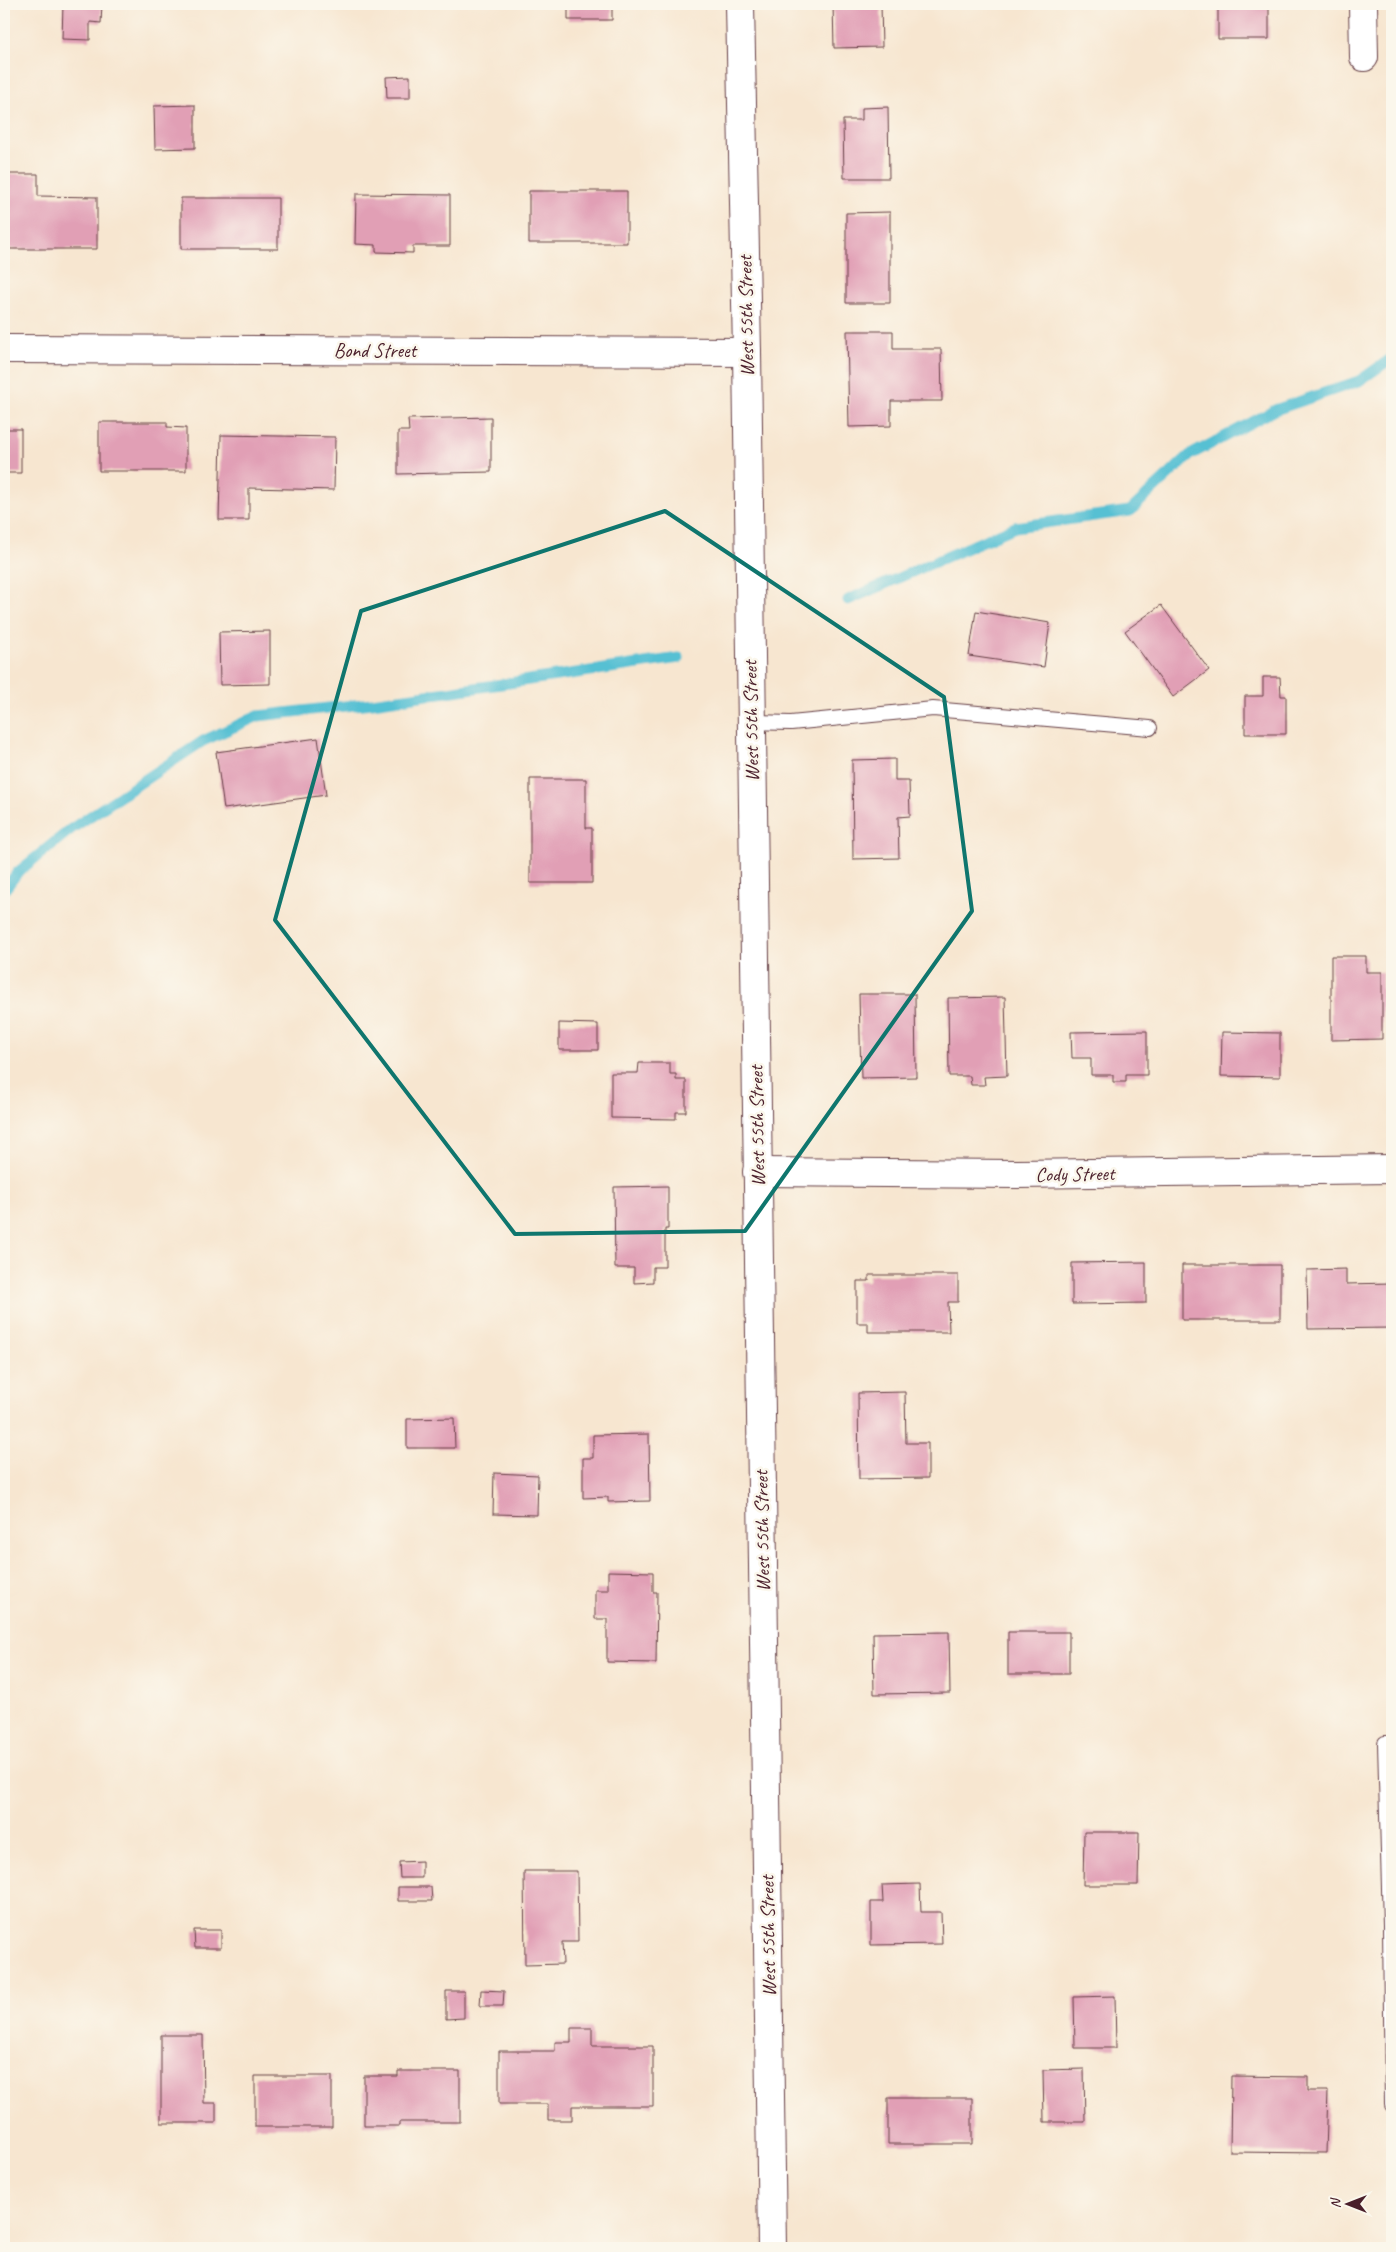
<svg xmlns="http://www.w3.org/2000/svg" width="1396" height="2252" viewBox="0 0 1396 2252" font-family="Caveat,sans-serif">
<style>
.lines{fill:none;stroke-linecap:round;stroke-linejoin:round}
.stream{stroke:#57c0d3;stroke-width:11}
.building{fill:#e19fb5}
.service-casing{stroke:#643d44;stroke-width:16}
.minor-casing{stroke:#643d44;stroke-width:30}
.tertiary-casing{stroke:#643d44;stroke-width:30}
.service{stroke:#fff;stroke-width:14}
.minor{stroke:#fff;stroke-width:28}
.tertiary{stroke:#fff;stroke-width:28}
.marked{fill:none;stroke:#0f766e;stroke-width:4;stroke-linejoin:round}
.labels{text-anchor:middle;dominant-baseline:central;stroke-width:5;stroke-linejoin:round;paint-order:stroke}
.street-label{font-size:20px;fill:#4a1f2b;stroke:#fbf7ec}
</style>
<rect width="100%" height="100%" fill="#fbf7ec"/>
<filter id="ink" filterUnits="userSpaceOnUse"><feTurbulence type="fractalNoise" baseFrequency=".02" numOctaves="2"/><feDisplacementMap in="SourceGraphic" scale="10" xChannelSelector="R" yChannelSelector="G"/><feConvolveMatrix kernelMatrix="1 2 1 2 8 2 1 2 1" color-interpolation-filters="sRGB"/></filter>
<filter id="wash" filterUnits="userSpaceOnUse"><feTurbulence type="fractalNoise" baseFrequency=".0096" numOctaves="4" result="noise"/><feDisplacementMap in="SourceGraphic" scale="20" xChannelSelector="R" yChannelSelector="G"/><feGaussianBlur stdDeviation="1.12" result="paint"/><feColorMatrix in="noise" values="0 0 0 0 0 0 0 0 0 0 0 0 0 0 0 0 0 1.4 0 .05"/><feComposite in="paint" operator="in"/></filter>
<g filter="url(#wash)">
<rect width="100%" height="100%" fill="#f7e6d0"/>
<g class="lines">
<path class="stream" d="M848,600l167,-73 115,-16 60,-56 85,-45 84,-29 33,-23
M4,890l14,-18 53,-43 132,-88 55,-25 114,-13 307,-45"/>
</g>
<g id="blocks">
<path class="building" d="M63,4h39l-1,19 -11,-1v18l-28,-1z
M568,4h44v16h-44z
M833,4h48l1,43 -48,1z
M1218,4h51v35h-51z
M410,76v22h-23l-1,-21z
M195,105v43l-40,1 -1,-43z
M888,107l1,71h-45l-1,-58h19v-12z
M4,174h34v22l59,1v52h-93z
M529,191h98v52h-98z
M356,194l94,1v51h-37v7l-37,-1v-7l-21,-1z
M181,198h97v51h-97z
M890,212v91h-44v-90z
M847,331h46v18h48l1,52h-51v25l-42,1z
M491,417v55l-93,2v-43h11l-1,-12z
M99,422h68v5l19,1v43h-87z
M4,429h17v44h-17z
M221,435l114,2 -1,53 -85,-2v32h-30z
M1161,605l48,65 -36,27 -48,-66z
M976,611l74,12 -6,44 -75,-11z
M270,631v53l-50,1 -1,-53z
M1263,677h17l1,19h5v38h-41v-38h18z
M318,738l8,57 -102,14 -8,-57z
M895,759v22h14l1,35 -12,1 1,41 -46,1 -1,-99z
M530,779h56v49h6v55h-62z
M1331,956h35v16h16v67l-51,1z
M859,994h56l1,83 -55,1z
M1005,997l2,79 -23,1 1,8h-14l-1,-9h-21l-1,-78z
M559,1023l39,1v26h-39z
M1147,1031v44h-21v7h-13v-7h-22v-17h-19l-1,-26z
M1222,1032l58,1v44l-59,-1z
M639,1063h31v11h6v6h10v32h-10v7l-65,-1v-45h27z
M668,1186v43h-3v38h-12v15l-19,1v-15h-19l-1,-81z
M1146,1262v41l-74,1v-41z
M1182,1265h98v55h-98z
M1346,1269v15l46,-1v45l-84,1 -1,-59z
M869,1275h89v27h-10l1,30h-81v-9h-11v-42h12z
M905,1392l1,51h22v35l-69,1 -1,-86z
M454,1418l1,30h-48v-29z
M649,1434l1,67 -42,1v-5l-25,1v-40h10v-23z
M494,1473l44,2 -1,40 -44,-1z
M608,1571l45,1v20h4l-1,71 -49,-1v-43h-12v-29h13z
M949,1632l1,61 -76,1 -1,-61z
M1008,1632h61v42h-61z
M1084,1832h55l-1,53h-55z
M422,1861v17h-22l-1,-16z
M524,1871h53l1,71h-16l1,22 -38,1z
M920,1884l1,28h20l1,32 -71,1v-43h12l-1,-17z
M398,1887h33l1,14h-34z
M194,1930h27v18h-26z
M481,1990l23,1 -1,15h-23z
M446,1991h18v27l-18,1z
M1115,1996l1,52h-41l-1,-51z
M571,2028h21v18h61v60h-81v14h-24v-16h-49v-53h56v-9h16z
M161,2035h42l1,68h12v20h-55z
M1084,2069l1,53h-41l-1,-52z
M398,2071h62v51h-61v4h-35v-50h34z
M255,2076h77v51h-77z
M1231,2076l77,1v14h20l-2,62 -96,-1z
M888,2098h84v46h-84z"/>
</g>
</g>
<g filter="url(#ink)">
<use href="#blocks" fill-opacity="0" stroke="#643d44" stroke-width="1"/>
<g class="lines">
<g class="service-casing">
<path id="service" d="M751,722l40,1 142,-14 217,19
M1390,1925l-5,-182h7
M1392,1925h-2l2,180"/>
</g>
<g class="minor-casing">
<path id="minor" d="M1363,4l1,53
M4,349l743,3
M757,1172l260,2 375,-5"/>
</g>
<g class="tertiary-casing">
<path id="tertiary" d="M740,4l7,348 25,1896"/>
</g>
<use href="#service" class="service"/>
<use href="#minor" class="minor"/>
<use href="#tertiary" class="tertiary"/>
</g>
</g>
<path class="marked" d="M665,511l279,186 28,214 -227,320 -230,3 -240,-314 86,-309z"/>
<g class="labels">
<g class="street-label">
<text transform="translate(746 316) rotate(-91)">West 55th Street</text>
<text x="375" y="350">Bond Street</text>
<text transform="translate(751 721) rotate(-91)">West 55th Street</text>
<text transform="translate(757 1126) rotate(-91)">West 55th Street</text>
<text transform="translate(1075 1174) rotate(-1)">Cody Street</text>
<text transform="translate(762 1531) rotate(-91)">West 55th Street</text>
<text transform="translate(768 1936) rotate(-91)">West 55th Street</text>
</g>
</g>
<rect width="1396" height="2252" fill="none" stroke="#fbf7ec" stroke-width="20"/>
<g transform="translate(1348 2204) rotate(270)" stroke="#fbf7ec" stroke-width="4" paint-order="stroke">
<path d="M0-4L9 19L0 12L-9 19Z" fill="#4a1f2b"/>
<text y="-8" font-size="14" font-weight="bold" text-anchor="middle" fill="#4a1f2b">N</text>
</g>
</svg>
